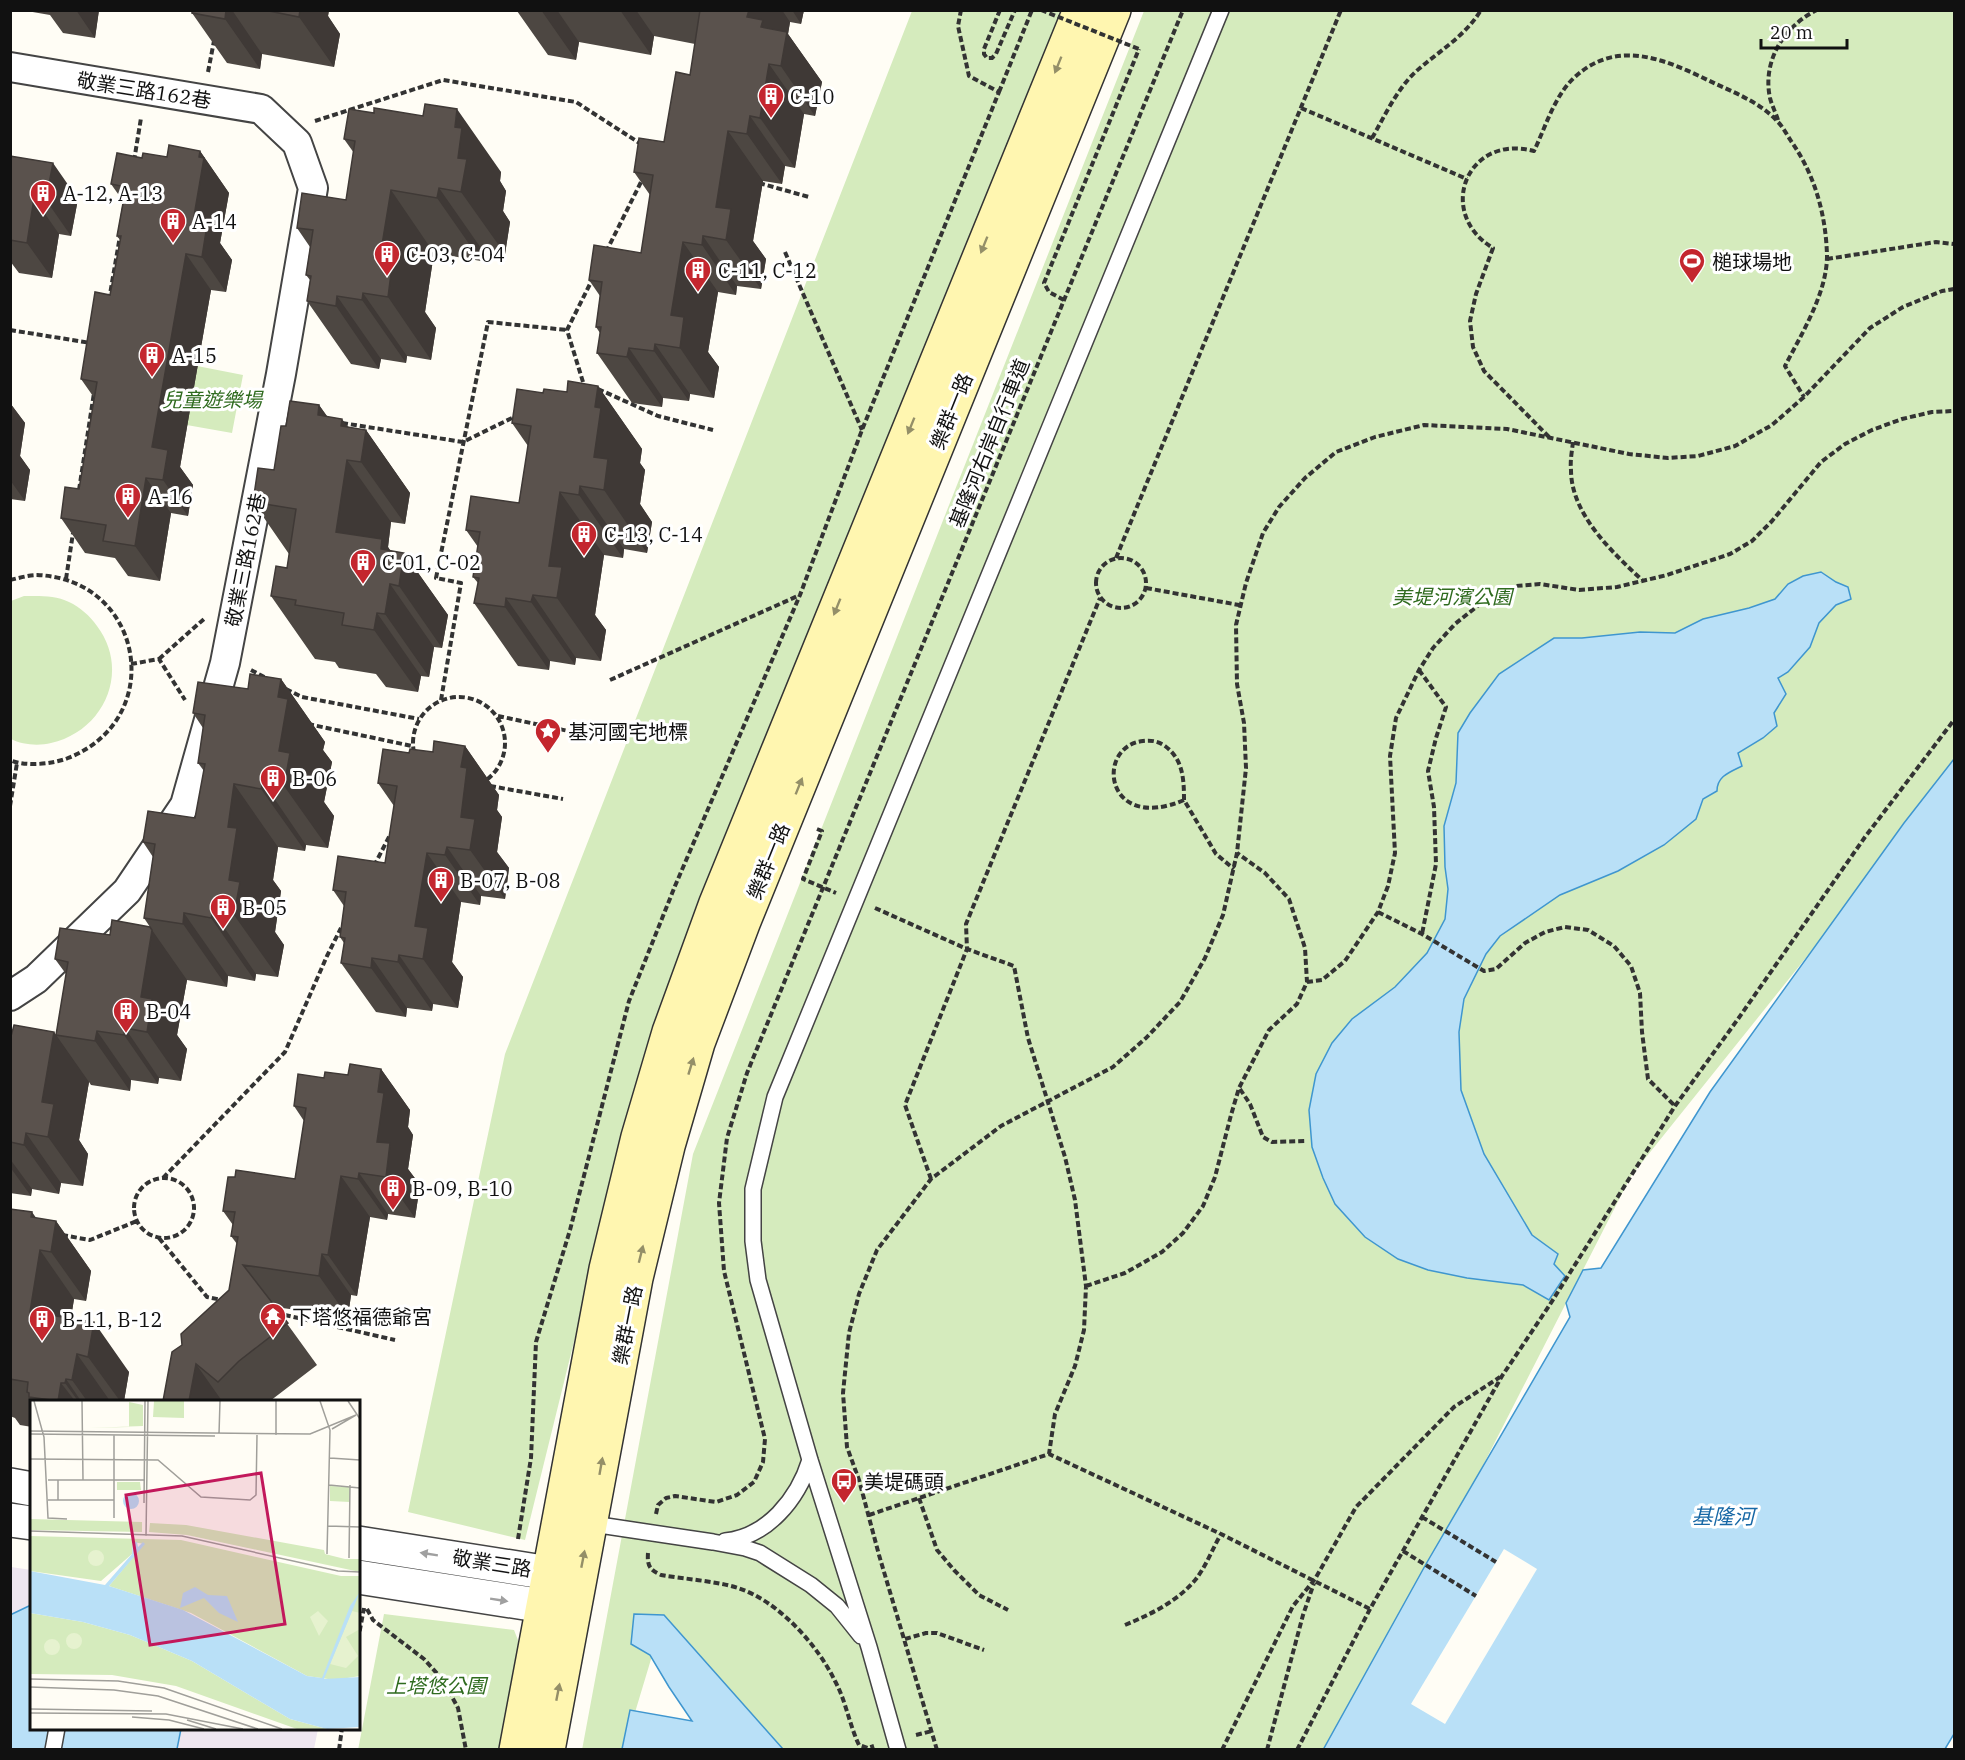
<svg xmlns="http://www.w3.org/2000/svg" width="1965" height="1760" viewBox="0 0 1965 1760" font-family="'IBM Plex Serif','Noto Sans TC',serif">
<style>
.industrial{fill:#eee6ef}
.green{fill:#d5ebbd}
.water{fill:#b9e0f7;stroke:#3f96cf;stroke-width:1.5}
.pier{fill:#fffdf5}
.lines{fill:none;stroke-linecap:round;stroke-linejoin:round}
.service-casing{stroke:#444;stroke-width:18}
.minor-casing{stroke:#444;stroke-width:32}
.tertiary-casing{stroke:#444;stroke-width:36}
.secondary-casing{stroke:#333;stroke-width:36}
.path{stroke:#333;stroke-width:4;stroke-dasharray:6 3;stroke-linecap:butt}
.service{stroke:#fff;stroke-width:15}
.minor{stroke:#fff;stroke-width:28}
.tertiary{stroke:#fff;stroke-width:33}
.secondary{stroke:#fff6b0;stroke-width:33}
.path-bridge{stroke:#333;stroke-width:4;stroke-dasharray:6 3;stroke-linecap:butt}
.wall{fill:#4d4742}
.shaded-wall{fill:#3f3936}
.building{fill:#5a524d;stroke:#3f3936;stroke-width:1.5}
.oneway{fill:#948f68}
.oneway2{fill:#a0a0a0}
.labels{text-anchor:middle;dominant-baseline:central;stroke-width:6;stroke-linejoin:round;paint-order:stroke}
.street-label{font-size:20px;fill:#111;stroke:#fff}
.poi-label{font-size:20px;fill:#111;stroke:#fff;text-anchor:start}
.park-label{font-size:20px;font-style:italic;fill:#2f6b1f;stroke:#fff}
.water-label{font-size:21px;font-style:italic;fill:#1768a6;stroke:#fff}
.inset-road{fill:none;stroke:#a09f9a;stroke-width:1.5}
.view{fill:#c2185b;fill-opacity:0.15;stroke:#c2185b;stroke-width:3}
.inset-edge{fill:none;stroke:#111;stroke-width:3}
</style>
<rect width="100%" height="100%" fill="#fffdf5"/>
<path class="industrial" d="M11,1567l20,3 1,158 286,1 -4,20 -303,1z"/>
<path class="green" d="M912,11h149l-419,1055 -117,474 -117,-28 97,-458z
M1144,11h810v762l-323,403 -293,573h-561l-113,-133 -40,133 -42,1 111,-596z
M192,365l51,10 -11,58 -51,-9z
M24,596c16,0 31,-1 45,6 11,5 21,14 28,24 34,45 7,105 -46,117 -12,3 -29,2 -40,-4v-138z
M384,1614l130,16 9,23 -17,96 -148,1z"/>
<path class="water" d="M1821,572l15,10 12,5 3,12 -15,6 -17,18 -9,24 -22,25 -10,6 8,16 -12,19 3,13 -14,12 -25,15 4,13c-12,6 -25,10 -25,25l-14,8 -7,20 -32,26 -46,26 -58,24 -60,41 -14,18 -22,45 -5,33 2,58 23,64 48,81 26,19 -4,10 11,12 -16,24 -26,-15 -56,-7 -39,-8 -30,-11 -33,-22 -30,-33 -12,-26 -11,-31 -3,-37 7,-36 16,-31 20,-24 43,-32 32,-34 18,-34 3,-30 -3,-22 -1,-41 12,-43 2,-50 12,-20 29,-39 55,-36h28l58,-6 35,1 28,-14 46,-11 26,-9 13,-15 15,-8z
M1954,759v975l-9,15 -622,1 103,-186 144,-247 -4,-14 17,-33 18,-2 109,-176 194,-269z
M31,1605l1,123 149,1 -4,20h-166l-1,-134z
M634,1614l30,1 119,134h-161l8,-39 62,11 -23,-34 -19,-32 -19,-11z"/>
<path class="pier" d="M1504,1549l33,20 -92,155 -34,-20z"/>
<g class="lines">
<g class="service-casing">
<path id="service" d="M586,1523l127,19 32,6 15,5 51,32 26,21 24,30
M725,1541c42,-4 73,-42 85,-81
M53,1750l4,-22
M898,1750l-29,-103 -59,-187 -52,-180 -5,-39v-52l22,-92 446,-1087"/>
</g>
<g class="minor-casing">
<path id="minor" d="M10,67l251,42 36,34 16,45 -32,186 -56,289 -40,142 -58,86 -91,88 -26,17"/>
</g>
<g class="tertiary-casing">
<path id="tertiary" d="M10,1485l22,4
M10,1520l22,3
M358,1543l191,30 21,17
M358,1577l186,29 25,-8"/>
</g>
<g class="secondary-casing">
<path id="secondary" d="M516,1750l90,-481 32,-132 31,-105 47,-129 364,-893
M548,1750l88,-472 32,-132 30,-103 46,-122 370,-911"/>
</g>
<path class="path" d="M1000,10l-16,39v5l3,4h5l4,-4 19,-44
M208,72l6,-31
M999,92l33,-82
M1301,108l166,71
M1778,120c-2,-7 -6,-14 -8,-22 -8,-37 14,-72 47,-88
M315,121l128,-41 133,22 65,42
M1372,138c14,-24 26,-52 48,-70 21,-18 46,-33 61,-58
M134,161l7,-43
M759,183l50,14
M606,252l37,-74
M785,252l77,178
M1827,259l109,-17 18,2
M109,300l11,-64
M1064,300l-15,-8 -5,-9 95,-234
M10,330l81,13
M583,382l-16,-52 25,-50
M598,389l60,27 55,14
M342,423l121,19 53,-26
M1549,437l-65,-66 -11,-24 -3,-26 6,-27 17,-46c-58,-35 -26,-115 41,-97 12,-25 21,-57 42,-75 45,-40 96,-13 140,8 22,10 46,20 62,38 5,5 9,13 13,19 24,34 35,74 36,115 0,37 -26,79 -42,110l19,31
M1573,442c-1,9 -3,19 -2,28 0,44 41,82 71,110
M79,490l15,-97
M1096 583a25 25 0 1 1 50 0a25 25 0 1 1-50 0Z
M1116,558l225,-548
M66,579l7,-46
M10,580c9,-2 19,-5 27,-5 107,4 131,144 31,183 -15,6 -42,9 -58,2
M1146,588l93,17
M159,659l45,-40
M131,664l28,-5 26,41
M251,670l15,8
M1419,670l27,37 -10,31 -8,33 6,36 2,57 -14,70
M610,680l190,-85
M286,689l16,8 117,22
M413 743a46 46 0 1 1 92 0a46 46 0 1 1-92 0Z
M441,700l20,-117 -25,-5 52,-256 79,8
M498,716l89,19
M308,724l104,22
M490,786l73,13
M1184,800c0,-21 -1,-41 -19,-54 -7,-5 -14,-6 -22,-5 -48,5 -39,93 41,59l32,54 18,15
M10,806l7,-43
M817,829l5,2 -19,48 33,14
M374,866l16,-31
M875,908l92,41 47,17 14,72 37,119 10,43 11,86 -2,44 -9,36 -20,48 -6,40
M1378,912l44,22 62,37 12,-2 29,-26 20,-11 20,-5 23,3 26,16 17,20 9,27 2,39 6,47 27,27
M1307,982l15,-2 23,-19 33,-49 10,-26 7,-33 -5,-97 6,-38 23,-48 14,-22 22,-24 25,-20 35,-18 25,-2 39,6 38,-3 50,-12 63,-21 22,-13 20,-20 49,-59 24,-18 27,-14 30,-11 30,-7 22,-1
M1240,1089l10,15 13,33 9,5 33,-1
M163,1178l122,-126 42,-96 14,-28
M134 1208a30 30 0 1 1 60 0a30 30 0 1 1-60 0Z
M931,1179l-26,-74 62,-156 -1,-25 134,-326
M62,1235l28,5 47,-19
M159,1238l48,59 15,3
M1086,1286l39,-13 37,-21 21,-19 20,-27 12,-29 16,-62 8,-27 30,-58 28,-26 10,-22 -2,-34 -16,-49 -24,-26 -28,-20
M276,1313l119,27
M919,1498l18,52 17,20 25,25 29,15
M656,1514l2,-9 8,-7 9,-2 41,6 21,-7 17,-13 9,-20 2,-23 -41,-168 -5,-68 8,-65 20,-65 436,-1063
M869,1515l180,-61 172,80 149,75
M1422,1517l74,45
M518,1539l13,-81 5,-116 34,-112 59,-229 46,-115 125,-291 62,-165 137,-338 -30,-16 -11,-50 3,-16
M1403,1551l73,45
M648,1553c-1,13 2,17 13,22 23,4 55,6 77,13 40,13 79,56 97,93 11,20 14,43 24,64l9,3 6,-2
M367,1609l6,11 51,39 19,21 15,28 8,42
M1125,1625c26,-11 52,-23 71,-46 10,-13 17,-31 25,-45
M905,1639l21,-6h11l47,17
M358,1640l6,-32
M916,1735l16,-4
M339,1750l3,-22
M937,1750l-58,-195 -20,-75 -12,-33 -4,-54 6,-60 10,-39 18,-44 54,-71 70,-53 112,-59 33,-29 34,-36 25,-44 18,-43 14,-62 9,-85 -2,-45 -7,-39 -1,-59 10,-42 17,-50 16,-26 26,-29 31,-26 39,-15 49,-12 83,4 122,25 39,4 30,-2 37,-10 37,-21 32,-28 66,-69 33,-21 39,-16 12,-2
M1222,1750l71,-144 22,-27 41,-72 98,-100 46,-30
M1267,1750l36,-135 11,-32
M1297,1750l73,-141 132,-233 47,-70 126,-200 63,-87 127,-182 89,-117"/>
<use href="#service" class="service"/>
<use href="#minor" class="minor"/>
<use href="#tertiary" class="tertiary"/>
<use href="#secondary" class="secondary"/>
<path class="path-bridge" d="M1041,10l98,39"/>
</g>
<path class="wall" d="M21,10h78l-4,28 -32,-5 -13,-18z
M192,10h137l-1,6 12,18 -6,33 -72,-13 -2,15 -33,-6 -35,-50z
M515,10h289l-3,14 -11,-2 -2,12 34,48 -7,34 -11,-2 -9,54 -10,-2 -3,18 -19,-3 -10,60 13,18 -5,30 -24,-3 -1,9 -18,-3 -10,60 11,15 -5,31 -24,-4 -1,7 -26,-3 -1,9 -30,-4 -35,-50 3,-20 -4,-6 4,-31 -11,-16 52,-27 9,-58 -16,-23 30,-30 26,-67 5,-31 -41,-8 -3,19 -72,-13 -3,18 -28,-5 -31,-44z
M374,113l127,59 -1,9 6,10 -3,20 7,11 -5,32 -22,-3 -2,10 -47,-8 -9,59 11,16 -5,32 -24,-4 -1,7 -25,-4 -2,10 -28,-5 -44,-63 3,-21 -4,-5 4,-28 -13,-19 49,-28 8,-47 -10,-14z
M200,151l29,42 -9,50 12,17 -6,32 -15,-2 -31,177 13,18 -5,31 -17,-3 -11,68 -32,-5 -13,-18 -30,-5 -24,-35 18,-29 16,-90 -14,-20 29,-84 10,-55 -3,-4 6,-35 -12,-17 31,-26 25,-1z
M10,156l68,43 -7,37 -12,-2 -7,44 -33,-5 -9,-12z
M598,386l44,63 -2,14 5,7 -5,34 12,18 -5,31 -23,-4 -1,9 -19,-3 -9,60 11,15 -5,31 -25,-3 -1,7 -25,-4 -1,9 -31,-4 -44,-63 4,-20 -5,-6 5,-30 -12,-17 53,-27 9,-57 -16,-23 31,-30 24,-1z
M10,403l15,20 -5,33 10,14 -5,31 -15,-2z
M319,405l8,11 22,11 17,3 44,63 -5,31 -14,-2 -3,25 2,4 14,2 44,62 -6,33 -8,-1 -5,30 -8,-1 -3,16 -32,-5 -10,-13 -37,-6 -4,-6 -20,-3 -44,-63 16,-28 2,-14 -36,-52 21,-32 12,-44z
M281,679l44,63 -2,8 9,12 -8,40 10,14 -6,32 -22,-3 -1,6 -27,-4 -5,33 8,11 -6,41 9,13 -6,32 -22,-3 -1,7 -27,-5 -1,11 -40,-7 -10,55 10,14 -6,32 -22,-3 -1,6 -27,-4 -1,11 -39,-6 -2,-3 -10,58 9,14 -5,32 -22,-3 -2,11 -27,-5 -1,7 -21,-3v-153l44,-8 2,3 10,-61 -11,-15 55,-24 40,-8 -6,-9 9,-61 -10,-15 52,-24 9,-47 -6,-8 5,-35 -10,-15 55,-24z
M465,746l34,49 -2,15 5,7 -5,35 12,16 -4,31 -24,-3 -1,9 -19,-3 -9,60 11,15 -5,31 -25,-4 -1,7 -25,-3 -1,9 -30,-5 -35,-49 3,-20 -4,-6 4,-31 -11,-16 52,-27 9,-57 -16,-23 31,-30 24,-1z
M381,1069l29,41 -2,17 5,8 -5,34 12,16 -5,33 -27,-4 -1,6 -17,-3 -13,79 -6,-1 -3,22 -73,-10 42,58 -47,36h-107l19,-56 47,-55 8,-46 -6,-8 2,-11 -10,-14 12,-34 60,2 9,-58 -10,-15 30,-28 24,-3z
M10,1209l25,9 21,3 35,50 -5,30 -12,-2 -3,19 58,54 -5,29h-92v26l-12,-2 -5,-7 -5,-2z"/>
<path class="shaded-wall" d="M76,10h23l-4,28z
M226,10h6l30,44 -2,15 -35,-50z
M300,10h29l-1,6 12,18 -6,33 -35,-50z
M541,10h16l22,32 -3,18z
M620,10h16l18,26 -3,19z
M749,10h33l8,12 -2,12 34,48 -7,34 -68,-99z
M792,10h12l-3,14z
M769,64l35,50 -9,54 -35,-50z
M457,109l44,63 -1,9 6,10 -3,20 7,11 -5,32 -44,-62 -6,-65z
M750,116l35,50 -3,18 -35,-50z
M728,131l35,50 -10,60 13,18 -5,30 -35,-49 -10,-33z
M200,151l29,42 -9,50 12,17 -6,32 -24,-35 -9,-35 6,-65z
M53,163l25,36 -7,37 -25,-36z
M439,188l44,63 -2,10 -44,-63z
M391,190l43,63 -9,59 11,16 -5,32 -43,-63 -9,-34z
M34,198l25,36 -7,44 -25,-35z
M703,236l34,50 -1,9 -34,-50z
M683,242l35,50 -10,60 11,15 -5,31 -34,-50 -9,-33z
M186,254l25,36 -31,177 13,18 -5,31 -25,-36 -11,-33z
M363,293l44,63 -1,7 -44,-63z
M337,296l44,63 -2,10 -43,-63z
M655,344l35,50 -1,7 -35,-50z
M629,348l34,50 -1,9 -35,-50z
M598,386l44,63 -2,14 5,7 -5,34 12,18 -5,31 -43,-63 -10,-33 1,-50z
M10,403l15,20 -5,33 10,14 -5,31 -15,-21z
M319,405l39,56 -40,-46z
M342,419l21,29 3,-18 44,63 -5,31 -44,-62 -20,-36z
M347,460l44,62 -3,25 14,20 2,-14 44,62 -6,33 -43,-62 -63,-54z
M146,478l25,35 -11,68 -25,-35z
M580,486l44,63 -1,9 -44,-63z
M560,492l44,63 -9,60 11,15 -5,31 -44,-63 -8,-32z
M390,584l44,63 -5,30 -44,-63z
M533,595l43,63 -1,7 -44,-63z
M506,598l44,63 -1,9 -44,-63z
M377,613l44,63 -3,16 -44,-62z
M281,679l44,63 -2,8 9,12 -8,40 10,14 -6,32 -44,-62 -5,-35 -1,-54z
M465,746l34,49 -2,15 5,7 -5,35 12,16 -4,31 -35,-49 -9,-33v-50z
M263,782l43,63 -1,6 -44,-62z
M234,784l44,63 -5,33 8,11 -6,41 9,13 -6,32 -44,-62 -5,-35 -1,-53z
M447,847l34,49 -1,9 -35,-50z
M427,853l34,49 -9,60 11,15 -5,31 -35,-49 -8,-33z
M213,911l43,63 -1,7 -44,-63z
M184,913l44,63 -1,11 -44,-63z
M152,930l35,50 -10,55 10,14 -6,32 -34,-49 -6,-35z
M399,955l34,49 -1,7 -34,-49z
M372,958l35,50 -1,9 -35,-49z
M125,1028l34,50 -1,6 -34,-49z
M97,1031l34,49 -1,11 -35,-50z
M54,1032l35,50 -10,58 9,14 -5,32 -35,-49 -6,-35z
M381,1069l29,41 -2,17 5,8 -5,34 12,16 -5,33 -29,-41 -9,-35 1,-50z
M26,1133l35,50 -2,11 -35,-49z
M10,1159l22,30 -1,7 -21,-29z
M359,1173l29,41 -1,6 -29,-41z
M341,1176l29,41 -13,79 -29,-41z
M32,1212l21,30 3,-21 35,50 -5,30 -35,-49 -20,-35z
M40,1250l34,49 -10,62 -34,-49z
M322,1254l29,41 -3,22 -29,-41z
M94,1322l35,50 -5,29h-4l-32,-44z
M77,1354l33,47h-23l-15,-21z
M196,1364l26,37h-33z
M66,1379l15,22h-3l-13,-18z
M61,1383l14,18h-17z"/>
<path class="building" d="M192,10h34l-1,9 -33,-6z
M264,10h36l-1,7z
M700,10h49l-2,7 16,3 -2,7 26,5 -6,34 -12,-2 -9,54 -10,-2 -3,18 -19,-3 -12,76 15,2 -5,31 -23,-4 -1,9 -19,-3 -12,73 13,2 -4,31 -25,-4 -1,7 -25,-3 -2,9 -30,-4 4,-26h-5l6,-45 -13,-2 5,-35 47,8 12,-78 -19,-3 5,-34 25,4 12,-70 14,3z
M425,104l32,5 -2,18 7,1 -4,30 9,1 -6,33 -22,-4 -2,10 -46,-8 -12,73 13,3 -4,31 -25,-4 -1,7 -25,-4 -1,10 -29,-5 4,-25 -5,-1 7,-45 -16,-2 5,-35 44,7 9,-59 -11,-2 5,-30 25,4v-5l49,8z
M169,145l31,6 -1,6 5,1 -11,64 14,3 -5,32 -16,-3 -34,193 16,3 -5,30 -17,-2 -11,68 -32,-5 3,-16 -45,-7 4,-31 14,2 18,-107 -16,-3 14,-87 15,3 11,-59h-4l9,-49 -15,-3 6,-31 25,5 1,-5 24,4z
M10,156l43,7 -7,37 -12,-2 -7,45 -17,-3z
M568,381l30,5 -3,21 6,1 -7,49 14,2 -4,31 -24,-4 -1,9 -19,-3 -11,74 13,1 -5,31 -24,-3 -2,7 -25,-4 -1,9 -31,-4 5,-25 -6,-1 7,-45 -14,-2 5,-34 48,7 12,-77 -19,-3 5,-34 26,4 1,-4 23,3z
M290,401l29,4 -1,10 24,4 -1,7 25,4 -5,32 -14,-2 -11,72 46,7 -1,10 23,4 -5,33 -9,-2 -5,30 -8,-1 -3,17 -32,-5 2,-12 -49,-8 1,-5 -25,-4 5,-30 11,2 9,-59 -43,-7 5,-34 16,2 7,-44h5z
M250,674l31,5 -3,18 10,2 -9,52 11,2 -6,33 -21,-4 -2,7 -27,-5 -6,43 9,1 -8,52 11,2 -6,33 -21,-4 -2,7 -27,-5 -1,11 -39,-6 11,-74 -12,-2 5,-31 47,7 10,-54 -7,-1 7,-48 -12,-2 5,-31 50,7z
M434,741l31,5 -4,21 6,1 -6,49 14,2 -5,31 -23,-3 -2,8 -18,-2 -12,73 13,2 -5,31 -24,-4 -1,7 -26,-4 -1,10 -30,-5 4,-25 -5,-1 6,-45 -13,-2 5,-34 47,7 12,-77 -19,-3 5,-34 26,4 1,-4 23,3z
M112,920l38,7 2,3 -11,67 11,2 -5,33 -22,-4 -1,7 -27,-4 -2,10 -39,-6 12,-73 -13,-3 5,-31 50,7z
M14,1025l40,7 -12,70 12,2 -6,33 -22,-4 -2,12 -14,-3v-102z
M350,1064l31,5 -3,23 6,1 -7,49 13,1 -4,34 -27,-4 -1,6 -17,-3 -13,79 -6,-1 -3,22 -76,-11 45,58 -49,38 -21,21 -22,-18 -7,37h-26l9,-49 10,-7 -1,-11 48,-44 9,-53 -7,-1 4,-24 -12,-1 5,-34h7l1,-7 59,9 11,-71 -12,-2 4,-32 26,4 1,-6 23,3z
M10,1209l22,3 -1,5 25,4 -5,31 -11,-2 -10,62 64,10 -6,35 -11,-3 -5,26 -6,-1 -1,4h-4l-3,18 -29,-4v-4l-2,-1 1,-10 -18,-3z"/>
<defs><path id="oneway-solid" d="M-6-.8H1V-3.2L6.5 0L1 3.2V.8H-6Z" transform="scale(1.5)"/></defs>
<g class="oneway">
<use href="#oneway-solid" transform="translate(1058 65) rotate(112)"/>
<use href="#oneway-solid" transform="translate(984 245) rotate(112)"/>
<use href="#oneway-solid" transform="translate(911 426) rotate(112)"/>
<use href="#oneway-solid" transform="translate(837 607) rotate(112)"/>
<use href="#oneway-solid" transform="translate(799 786) rotate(-68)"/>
<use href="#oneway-solid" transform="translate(691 1066) rotate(-73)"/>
<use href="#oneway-solid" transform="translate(641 1254) rotate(-76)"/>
<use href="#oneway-solid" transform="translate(601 1466) rotate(-80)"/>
<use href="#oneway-solid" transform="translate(583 1559) rotate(-79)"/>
<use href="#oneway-solid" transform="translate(558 1692) rotate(-79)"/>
</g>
<g class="oneway2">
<use href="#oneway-solid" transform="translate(429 1554) rotate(-171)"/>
<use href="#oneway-solid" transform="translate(499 1600) rotate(9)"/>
</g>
<defs>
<g id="building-pin" transform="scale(1.35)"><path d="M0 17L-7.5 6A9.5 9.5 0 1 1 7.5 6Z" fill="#c4262e" stroke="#fff"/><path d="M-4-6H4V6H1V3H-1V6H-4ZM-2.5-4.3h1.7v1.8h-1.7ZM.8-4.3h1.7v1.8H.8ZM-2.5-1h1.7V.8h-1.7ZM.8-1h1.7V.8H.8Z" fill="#fff"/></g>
<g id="stadium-pin" transform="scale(1.35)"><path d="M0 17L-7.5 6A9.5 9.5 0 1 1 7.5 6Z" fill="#c4262e" stroke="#fff"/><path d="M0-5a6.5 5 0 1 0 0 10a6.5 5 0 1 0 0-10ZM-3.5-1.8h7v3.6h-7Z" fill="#fff"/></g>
<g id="sight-pin" transform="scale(1.35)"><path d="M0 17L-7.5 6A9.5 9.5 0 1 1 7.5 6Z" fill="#c4262e" stroke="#fff"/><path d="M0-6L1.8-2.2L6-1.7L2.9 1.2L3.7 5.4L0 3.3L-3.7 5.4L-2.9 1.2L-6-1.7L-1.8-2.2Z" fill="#fff"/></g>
<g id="temple-pin" transform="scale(1.35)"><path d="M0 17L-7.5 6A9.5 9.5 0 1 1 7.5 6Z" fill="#c4262e" stroke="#fff"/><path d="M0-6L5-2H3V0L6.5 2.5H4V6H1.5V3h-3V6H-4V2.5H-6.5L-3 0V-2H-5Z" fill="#fff"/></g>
<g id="bus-pin" transform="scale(1.35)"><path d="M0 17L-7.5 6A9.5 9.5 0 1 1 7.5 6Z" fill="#c4262e" stroke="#fff"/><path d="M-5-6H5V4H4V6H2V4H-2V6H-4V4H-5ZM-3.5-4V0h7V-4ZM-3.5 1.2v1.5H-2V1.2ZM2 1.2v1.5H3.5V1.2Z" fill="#fff"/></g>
</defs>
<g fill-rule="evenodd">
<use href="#building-pin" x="771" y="96"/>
<use href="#building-pin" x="43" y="193"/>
<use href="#building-pin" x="173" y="221"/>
<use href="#building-pin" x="387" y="254"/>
<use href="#stadium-pin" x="1692" y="261"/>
<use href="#building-pin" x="698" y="270"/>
<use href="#building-pin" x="152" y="355"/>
<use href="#building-pin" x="128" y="496"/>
<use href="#building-pin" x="584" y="534"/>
<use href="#building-pin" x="363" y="562"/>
<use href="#sight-pin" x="548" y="731"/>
<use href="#building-pin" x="273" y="778"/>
<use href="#building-pin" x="441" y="880"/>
<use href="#building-pin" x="223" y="907"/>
<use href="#building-pin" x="126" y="1011"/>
<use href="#building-pin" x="393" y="1188"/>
<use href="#temple-pin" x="273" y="1316"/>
<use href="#building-pin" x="42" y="1319"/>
<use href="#bus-pin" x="844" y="1481"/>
</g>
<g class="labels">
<g class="street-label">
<text transform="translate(144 90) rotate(9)">敬業三路162巷</text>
<text transform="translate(951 411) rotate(-68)">樂群一路</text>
<text transform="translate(989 443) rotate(-68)">基隆河右岸自行車道</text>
<text transform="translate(245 560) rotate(-79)">敬業三路162巷</text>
<text transform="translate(768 861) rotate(-68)">樂群一路</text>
<text transform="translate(627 1325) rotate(-79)">樂群一路</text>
<text transform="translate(492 1563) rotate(9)">敬業三路</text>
</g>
<g class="poi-label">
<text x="790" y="96">C-10</text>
<text x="63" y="193">A-12, A-13</text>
<text x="192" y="221">A-14</text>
<text x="406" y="254">C-03, C-04</text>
<text x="1712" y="261">槌球場地</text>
<text x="718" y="270">C-11, C-12</text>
<text x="172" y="355">A-15</text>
<text x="148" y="496">A-16</text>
<text x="604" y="534">C-13, C-14</text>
<text x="382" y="562">C-01, C-02</text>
<text x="568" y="731">基河國宅地標</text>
<text x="292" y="778">B-06</text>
<text x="460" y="880">B-07, B-08</text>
<text x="242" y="907">B-05</text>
<text x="146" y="1011">B-04</text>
<text x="412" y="1188">B-09, B-10</text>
<text x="292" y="1316">下塔悠福德爺宮</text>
<text x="62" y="1319">B-11, B-12</text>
<text x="864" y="1481">美堤碼頭</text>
</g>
<g class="park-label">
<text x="212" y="399">兒童遊樂場</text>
<text x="1452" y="596">美堤河濱公園</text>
<text x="436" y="1685">上塔悠公園</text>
</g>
<g class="water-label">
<text x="1723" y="1516">基隆河</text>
</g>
</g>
<g transform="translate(30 1400)">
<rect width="330" height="330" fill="#fffdf5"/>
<path d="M124,1h30v17l-31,-1zM99,2l14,3v21l-54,2 40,-1zM87,82h23l1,8h-24zM300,86l20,1v15l-20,-1zM0,119l112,3v10l-112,-2zM120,123l36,2 138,25 1,4 20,5h15v13l-173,-37 -38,-3zM0,136l151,4 160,36h19v100l-25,4 -28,-4 -116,-63 -82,-27 35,-42 -11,-2 -1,12 -31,27 -71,-10zM0,213l53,9 47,13 62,26 98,58 37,10h-30l-121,-43 -64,-11 -82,-1z" fill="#d5ebbd"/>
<path d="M58 158a8 8 0 1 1 16 0a8 8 0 1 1-16 0ZM288,211l10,10 -9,15 -9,-19zM322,211l8,2v16l-14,8 12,19 -12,12 -16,-4zM36 241a8 8 0 1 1 16 0a8 8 0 1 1-16 0ZM14 247a8 8 0 1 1 16 0a8 8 0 1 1-16 0Z" fill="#e6f2cf"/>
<path d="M93 101a8 8 0 1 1 16 0a8 8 0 1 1-16 0ZM103,142h4l1,5 5,-5 2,2 -36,42 74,24 124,66 15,2 28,-72 10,-14 -36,87 36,-2v50l-33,2 -37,-10 -98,-58 -62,-26 -47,-13 -53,-9v-42l75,14 27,-31zM165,187l13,8 19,1 11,26 -19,-9 -15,-15 -24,10 3,-15z" fill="#b9e0f7"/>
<path class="inset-road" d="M4,1l10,36 4,81 19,1M52,1l1,79M290,1l10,29 -3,124M318,1l12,18M302,29l24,-14M0,31l280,3 46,-19M0,34l185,2M189,34l1,-33M246,35v-34M300,58l30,2M0,59l128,1 43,37 49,3 6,-5 1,-60M18,80h97M28,80v20M299,85l31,3M18,100h66M114,103l1,-102M84,118v-83M298,126l32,1M0,131l152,5 156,35 22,1M116,136l2,-135M319,158l1,-73M0,279l88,2 46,7 118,41M0,287l84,3 44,6 100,33M0,309l122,2M0,313l136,1 77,15M102,317l37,3 35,9M157,320l29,9"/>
<path class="view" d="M231,73l24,151 -135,21 -24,-150z"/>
<rect width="330" height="330" class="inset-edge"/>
</g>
<rect width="1965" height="1760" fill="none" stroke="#111111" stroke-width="24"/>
<path d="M1761 39v9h86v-9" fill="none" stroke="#111111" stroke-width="3"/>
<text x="1770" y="39" font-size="18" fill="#111111" stroke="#ffffff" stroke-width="4.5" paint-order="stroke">20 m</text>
</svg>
